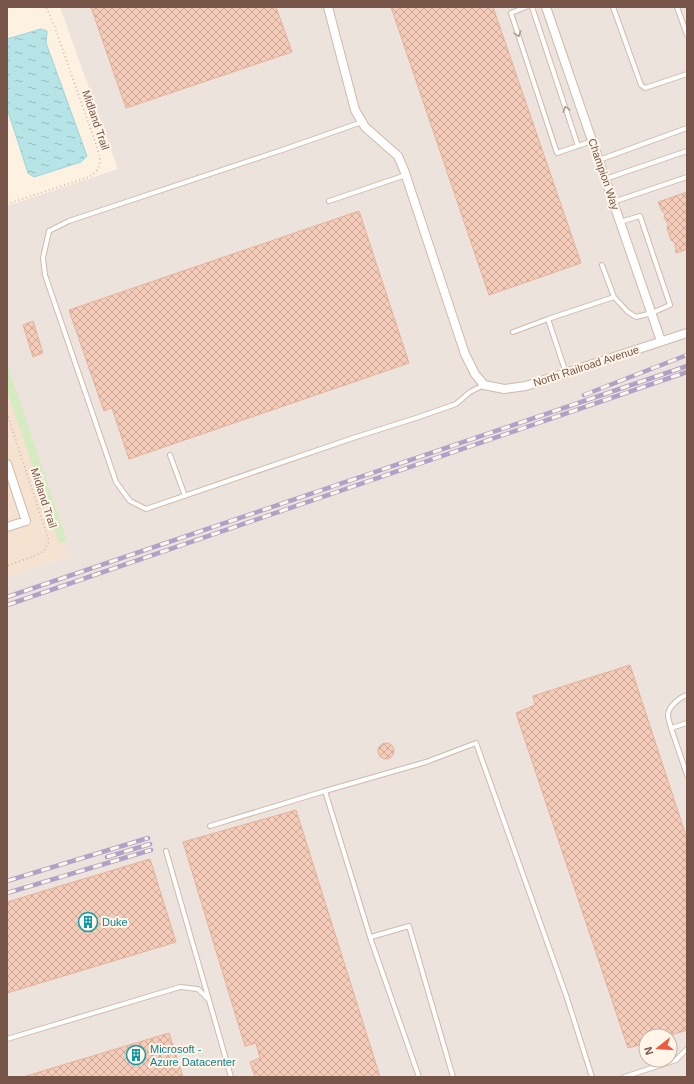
<svg xmlns="http://www.w3.org/2000/svg" width="694" height="1084" viewBox="0 0 694 1084" font-family="Arial,sans-serif">
<style>
.residential{fill:#f5e2d0}
.industrial{fill:#ece3dd;fill-rule:evenodd}
.garden{fill:#d5ebc0}
.water{fill:url(#water-ripples);stroke:#9cd5d9}
.building{fill:url(#building-cross-hatch);stroke:#e7b098}
.lines{fill:none;stroke-linecap:round;stroke-linejoin:round}
.service-casing{stroke:#d1b9ab;stroke-width:6}
.minor-casing{stroke:#d1b9ab;stroke-width:10}
.path{stroke:#d8af9c;stroke-width:1.5;stroke-dasharray:1 3;stroke-linecap:butt}
.service{stroke:#fff;stroke-width:4}
.minor{stroke:#fff;stroke-width:8}
.rail-casing{stroke:#b2a1c7;stroke-width:4.5}
.rail{stroke:#fff5e9;stroke-width:3;stroke-dasharray:9;stroke-linecap:butt}
.oneway{stroke:#ad9891}
.labels{text-anchor:middle;dominant-baseline:central;stroke-width:4;stroke-linejoin:round;paint-order:stroke}
.street-label{font-size:11px;fill:#765447;stroke:#fff5e9}
.culture-label{font-size:11px;fill:#0d838f;stroke:#fff5e9;text-anchor:start}
</style>
<defs>
<pattern id="water-ripples" width="26" height="14" patternUnits="userSpaceOnUse"><rect width="26" height="14" fill="#b6e4e7"/><path d="M2 4q2-2 4 0t4 0M15 11q2-2 4 0t4 0" fill="none" stroke="#99bbbd"/></pattern>
<pattern id="building-cross-hatch" width="8" height="8" patternUnits="userSpaceOnUse"><rect width="8" height="8" fill="#f4ccb9"/><path d="M0 0l8 8M0 8l8-8" fill="none" stroke="#caa898"/></pattern>
</defs>
<rect width="100%" height="100%" fill="#fdf1e2"/>
<path class="residential" d="M7,376l61,180 -61,21z"/>
<path class="industrial" d="M60,7h627v1070h-680v-500l61,-21 -61,-180v-170l111,-37zM646,1036h24v24h-24z"/>
<path class="garden" d="M7,364l60,177 -8,2 -52,-152z"/>
<path class="water" d="M41,29l6,2 -1,12 41,113 -6,6 -47,15 -6,-4 -21,-65v-69z"/>
<path class="building" d="M91,7h185l16,45 -166,56z
M391,7h102l88,256 -92,32z
M687,192v57l-11,4 -1,-10 -4,-3 -4,-12 1,-4 -4,-7 1,-3 -3,-3 -4,-9z
M359,211l50,152 -280,96 -17,-51 -8,3 -35,-101z
M33,321l10,32 -10,4 -10,-32z
M630,665l57,174v191l-19,6h-22v7l-18,5 -112,-335 19,-8 -2,-9z
M378 751a8 8 0 1 1 16 0a8 8 0 1 1-16 0Z
M296,810l84,267h-125l-5,-15 10,-4 -4,-15 -11,3 -62,-204z
M150,859l26,83 -169,51v-91z
M169,1033l14,44h-160z"/>
<g class="lines">
<g class="service-casing">
<path id="service" d="M526,7l-15,6 46,140 35,-12
M532,7l46,139
M613,7l28,78 4,3 42,-14
M677,7l10,28
M362,122l-77,27 -216,72 -20,10 -6,27 2,17 71,207 14,19 16,8 207,-71 66,-21 37,-13 14,-12 14,-7
M599,160l88,-32
M605,179l82,-28
M329,201l77,-26
M613,202l74,-25
M614,297l14,15 8,5 16,-4 18,-8 -30,-89 -20,6
M513,332l35,-13
M566,373l-18,-54 66,-22 -12,-32
M170,455l15,41
M687,723l-16,5 16,47
M671,728c-1,-4 -3,-9 -3,-13 0,-8 12,-18 19,-20
M210,826l115,-35
M166,851l43,149
M371,937l38,-11 44,151
M7,1039l173,-52 18,2 11,11 22,77
M419,1077l-48,-137 -46,-149 101,-29 50,-19 90,252 26,82
M624,1077l52,-17 11,-11"/>
</g>
<g class="minor-casing">
<path id="minor" d="M328,7l27,103 10,17 33,29 6,14 61,184 10,20 9,11 20,4 22,-3 161,-53
M546,7l115,334
M7,464l19,57 -19,6"/>
</g>
<path class="path" d="M7,204l82,-27c12,-7 12,-15 9,-27l-44,-125 -8,-18
M7,413l42,128 -5,10 -5,3 -32,12"/>
<use href="#service" class="service"/>
<use href="#minor" class="minor"/>
<g class="rail-casing">
<path id="rail" d="M584,395l103,-40
M7,597l680,-231
M7,605l680,-233
M107,857l43,-13
M7,881l141,-43
M7,893l144,-43"/>
</g>
<use href="#rail" class="rail"/>
</g>
<defs><path id="oneway-chevron" d="M-2-3.5L2.5 0L-2 3.5" fill="none" stroke-width="1.6" stroke-linecap="round" stroke-linejoin="round"/></defs>
<g class="oneway">
<use href="#oneway-chevron" transform="translate(518 34) rotate(72)"/>
<use href="#oneway-chevron" transform="translate(566 109) rotate(-108)"/>
</g>
<defs>
<g id="building-ring" transform="scale(1)"><circle r="9.5" fill="#fff5e9" stroke="#0f9aa8" stroke-width="1.5"/><path d="M-4-6H4V6H1V3H-1V6H-4ZM-2.5-4.3h1.7v1.8h-1.7ZM.8-4.3h1.7v1.8H.8ZM-2.5-1h1.7V.8h-1.7ZM.8-1h1.7V.8H.8Z" fill="#0f9aa8"/></g>
</defs>
<g fill-rule="evenodd">
<use href="#building-ring" x="88" y="922"/>
<use href="#building-ring" x="136" y="1055"/>
</g>
<g class="labels">
<g class="street-label">
<text transform="translate(96 120) rotate(71)">Midland Trail</text>
<text transform="translate(604 174) rotate(71)">Champion Way</text>
<text transform="translate(586 366) rotate(-18)">North Railroad Avenue</text>
<text transform="translate(44 498) rotate(72)">Midland Trail</text>
</g>
<g class="culture-label">
<text x="102" y="922">Duke</text>
<text x="150" y="1049">Microsoft -<tspan x="150" dy="13">Azure Datacenter</tspan></text>
</g>
</g>
<rect width="694" height="1084" fill="none" stroke="#765447" stroke-width="16"/>
<g transform="translate(658 1048) rotate(253)"><circle r="19" fill="#fff5e9" stroke="#c8b5a8"/>
<path d="M0-3L7 15L0 10L-7 15Z" fill="#ec5b42"/>
<text y="-6" font-size="11" font-weight="bold" text-anchor="middle" fill="#765447">N</text>
</g>
</svg>
